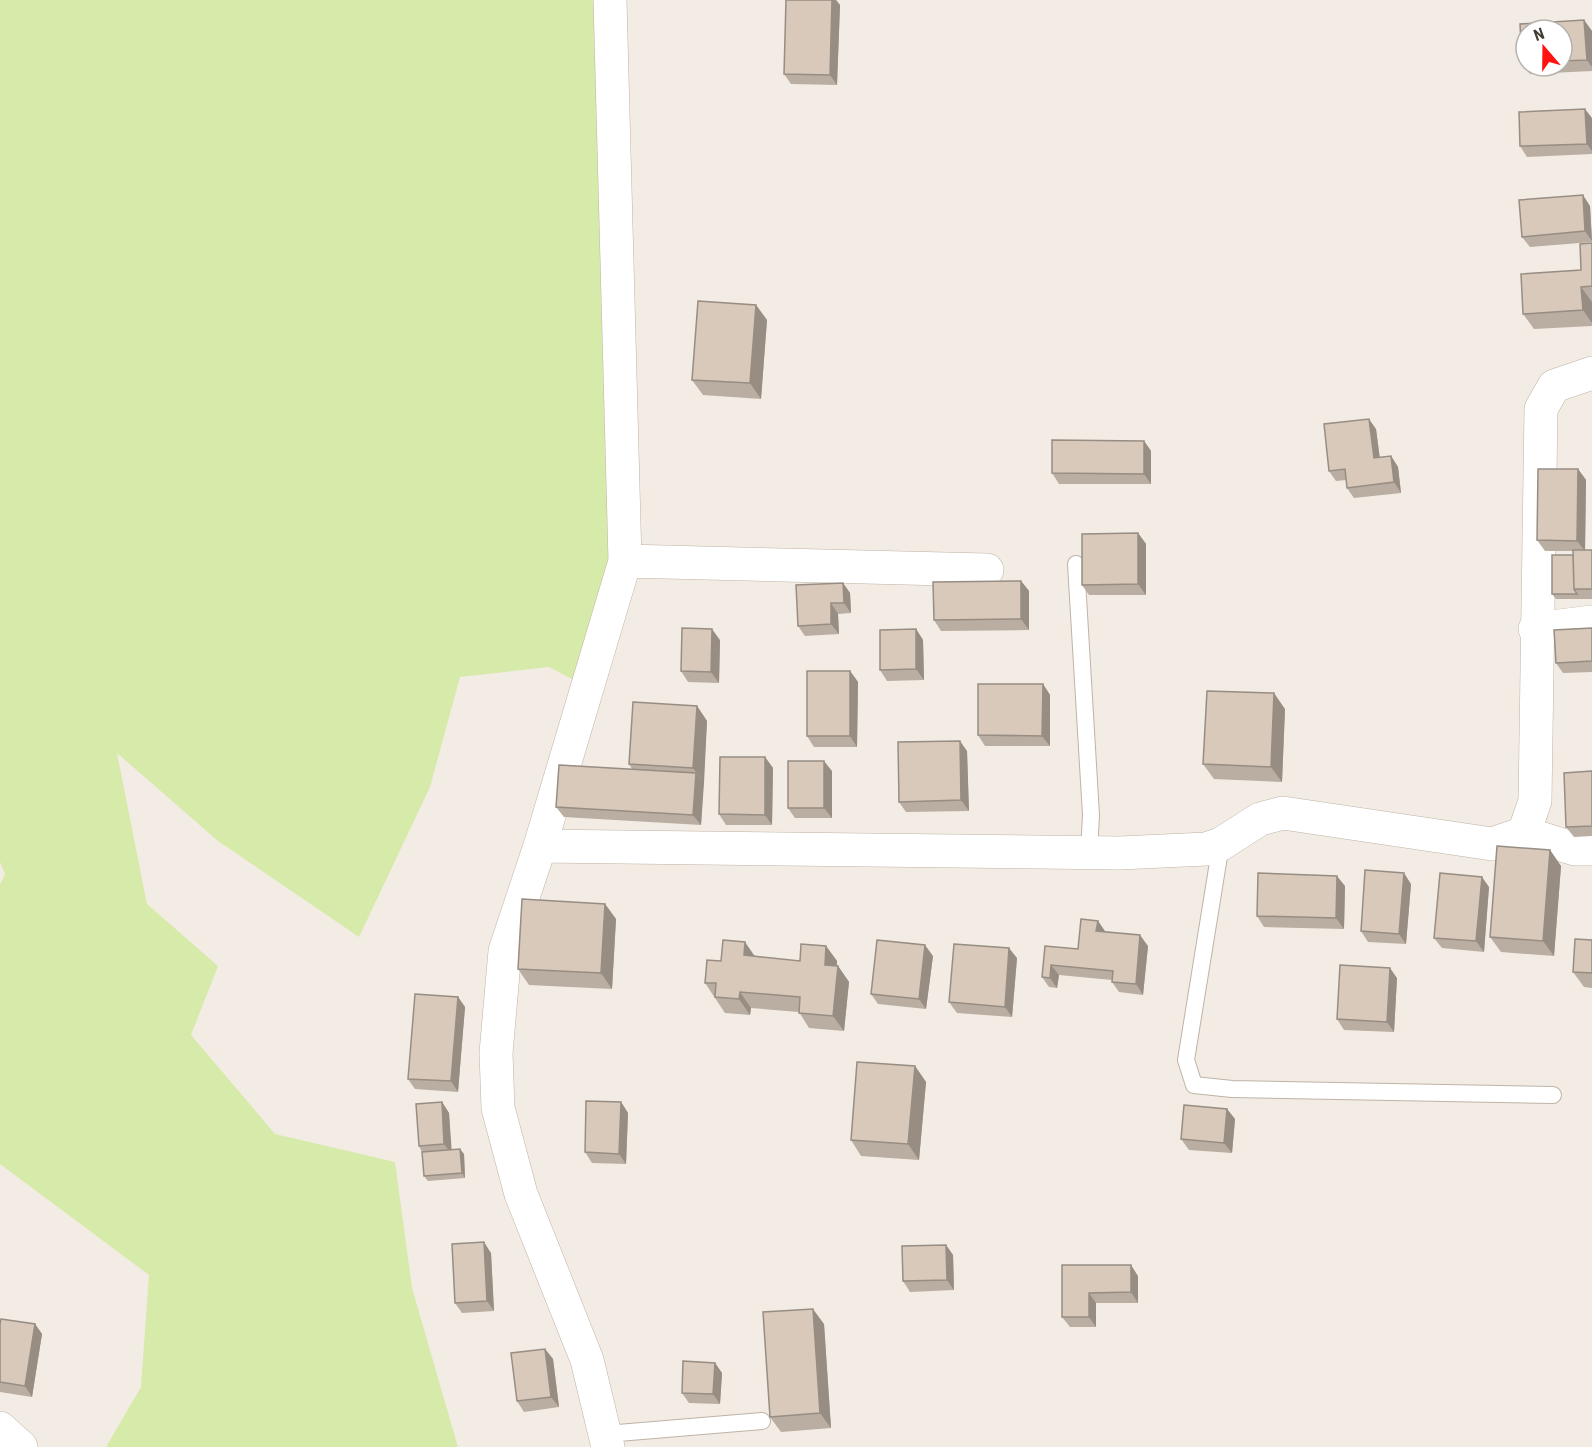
<svg xmlns="http://www.w3.org/2000/svg" width="1592" height="1447" viewBox="0 0 1592 1447" font-family="'Roboto Condensed',sans-serif">
<style>
.green{fill:#d6eaa9}
.lines{fill:none;stroke-linecap:round;stroke-linejoin:round}
.lane-casing{stroke:#bfb3a6;stroke-width:18}
.street-casing{stroke:#bfb3a6;stroke-width:34}
.lane{stroke:#fff;stroke-width:16}
.street{stroke:#fff;stroke-width:33}
.wall{fill:#baada1;fill-rule:evenodd}
.shaded-wall{fill:#978d83}
.building{fill:#d8c9bb;stroke:#978d83;stroke-width:1.5}
</style>
<rect width="100%" height="100%" fill="#f3ece4"/>
<path class="green" d="M0,0h610l15,561 -38,126 -38,-20 -89,10 -30,110 -71,150 -141,-96 -101,-88 30,151 71,62 -27,69 84,99 120,28 17,126 46,159h-352l35,-60 8,-112 -149,-111v-279l5,-11 -5,-12z"/>
<g class="lines">
<g class="lane-casing">
<path id="lane" d="M1076,564l15,251 -2,37
M1221,844l-35,216 8,25 38,4 321,6
M606,1434l156,-13"/>
</g>
<g class="street-casing">
<path id="street" d="M625,561l362,9
M1535,629l57,-7
M1524,833l51,16h17
M540,846l580,7 86,-4 15,-5 39,-25 23,-6 209,31 32,-11 11,-32 6,-392 13,-23 38,-13
M0,1428l21,19
M608,1447l-21,-87 -66,-166 -23,-86 -2,-55 9,-102 35,-105 85,-285 -15,-561"/>
</g>
<use href="#lane" class="lane"/>
<use href="#street" class="street"/>
</g>
<path class="wall" d="M786,0h50l4,5 -3,80 -46,-1 -7,-10z
M1584,20l8,11v40l-62,3 -8,-10 -2,-40zM1526,30h36v36h-36z
M1592,118v36l-65,3 -7,-11z
M1590,206l2,36 -62,5 -8,-10z
M1592,243v83l-58,3 -11,-15 58,-44z
M756,305l11,15 -6,79 -58,-4 -11,-15z
M1376,429l4,29 11,-2 7,11 3,26 -47,5 -7,-10 -1,-8 -10,1 -7,-10z
M1144,441l7,10v33h-92l-7,-11z
M1578,469l8,11 -1,70h7v49h-36l-4,-5 21,-39v-4h-28l-8,-11z
M1138,533l8,11v51h-57l-7,-10z
M1021,581l8,10v39l-88,1 -7,-11z
M843,583l7,10 1,20 -13,1 1,20 -34,2 -7,-10z
M1592,628v44l-29,1 -7,-10z
M916,629l7,11 1,40 -37,1 -7,-11z
M720,640l-1,43 -31,-1 -7,-11z
M850,671l8,11 -1,65h-43l-7,-11z
M1043,684l7,11v51h-65l-7,-11z
M697,706l10,15 -6,104 -137,-8 -8,-10 76,-38 -3,-5z
M1285,709l-3,73 -68,-3 -11,-15z
M967,751l2,60 -63,1 -7,-10z
M765,757l8,11 -1,57h-46l-7,-11z
M832,771v47h-37l-7,-10z
M1592,771v65l-18,1 -8,-10z
M1550,850l11,16 -7,90 -53,-4 -11,-15z
M1411,884l-5,60 -38,-2 -7,-11z
M1345,886l-1,43 -80,-2 -7,-11z
M1489,887l-5,65 -42,-4 -8,-10z
M605,904l11,15 -4,70 -83,-4 -11,-16z
M1098,921l7,11 43,14 -5,49 -24,-3 -7,-10v-2l-53,-5 -2,13 -8,-1 -7,-10 3,-31 33,3z
M1592,940v48l-8,-1 -11,-15z
M826,946l11,15v5h1l11,16 -5,49 -35,-3 -10,-16 -48,-4 -1,7 -25,-2 -20,-30 16,-22 34,-5 45,5z
M933,956l-7,53 -48,-5 -7,-10z
M1017,958l-5,59 -55,-4 -8,-11z
M1397,978l-3,54 -50,-2 -7,-11z
M458,997l7,10 -7,85 -43,-3 -7,-10z
M915,1066l11,16 -7,78 -58,-4 -10,-16z
M442,1102l7,11 2,36 13,5 1,24 -37,3 -4,-5 -2,-24 -3,-6z
M621,1102l7,11 -2,51 -34,-1 -7,-11z
M1227,1109l8,10 -3,34 -43,-3 -8,-11z
M946,1245l7,10 1,35 -44,2 -7,-11z
M491,1253l3,58 -32,2 -7,-10z
M1062,1265l76,11v27h-42v24h-26l-8,-10z
M0,1324h35l7,10 -10,63 -32,-5z
M824,1324l7,104 -50,4 -11,-15z
M545,1349l8,10 6,48 -35,5 -7,-11z
M715,1363l7,10 -2,31 -31,-1 -7,-10z"/>
<path class="shaded-wall" d="M832,0h4l4,5 -3,80 -7,-10z
M1584,20l8,11v36l-5,-7z
M1585,109l7,9v33l-5,-7z
M1583,195l7,11 2,35 -7,-10z
M1581,287l11,15v21l-9,-13z
M756,305l11,15 -6,79 -11,-16z
M1369,419l7,10 5,40 -7,-11z
M1144,441l7,10v33l-7,-10z
M1391,456l7,11 3,26 -7,-11z
M1578,469l8,11 -1,71 -8,-10z
M1138,533l8,11v51l-8,-11z
M1021,581l8,10v39l-8,-11z
M843,583l7,10 1,20 -7,-10z
M831,603l7,11 1,20 -8,-10z
M712,629l8,11 -1,43 -8,-11z
M916,629l7,11 1,40 -8,-11z
M850,671l8,11 -1,65 -7,-11z
M1043,684l7,11v51l-8,-10z
M1274,693l11,16 -3,73 -11,-15z
M697,706l10,15 -3,62 -11,-15z
M960,741l7,10 2,60 -8,-11z
M765,757l8,11 -1,57 -7,-10z
M824,761l8,10v47l-8,-10z
M696,773l8,10 -3,42 -8,-10z
M1550,850l11,16 -7,90 -11,-15z
M1404,873l7,11 -5,60 -7,-10z
M1337,876l8,10 -1,43 -8,-11z
M1482,877l7,10 -5,65 -8,-11z
M605,904l11,15 -4,70 -11,-16z
M1098,921l7,10 -1,11 -8,-11z
M1140,935l8,11 -5,49 -7,-11z
M745,942l11,16 -12,-3z
M925,945l8,11 -7,53 -7,-10z
M826,946l11,15 -2,20 -10,-16z
M1009,948l8,10 -5,59 -7,-10z
M1051,965l8,10 -2,13 -7,-10z
M838,966l11,16 -5,49 -11,-15z
M1390,968l7,10 -3,54 -7,-10z
M740,992l11,16 -1,7 -11,-16z
M458,997l7,10 -7,85 -7,-11z
M915,1066l11,16 -7,78 -11,-16z
M442,1102l7,11 3,42 -8,-11z
M621,1102l7,11 -2,51 -7,-10z
M1227,1109l8,10 -3,34 -8,-10z
M460,1149l4,5 1,24 -3,-5z
M484,1242l7,11 3,58 -7,-10z
M946,1245l7,10 1,35 -7,-10z
M1131,1265l7,11v27l-7,-11z
M1089,1293l7,10v24l-7,-10z
M813,1309l11,15 7,104 -11,-15z
M35,1324l7,10 -10,63 -7,-11z
M545,1349l8,10 6,48 -8,-10z
M715,1363l7,10 -2,31 -7,-10z"/>
<path class="building" d="M786,0h46l-2,75 -46,-1z
M1584,20l3,40 -25,1v-31h-36v34h-4l-2,-40z
M1585,109l2,35 -67,2 -1,-34z
M1583,195l2,36 -63,6 -3,-37z
M1592,243v43l-11,1 2,23 -60,4 -2,-40 60,-4 -1,-26z
M698,301l58,4 -6,78 -58,-3z
M1369,419l5,39 17,-2 3,26 -47,6 -2,-19 -16,2 -5,-47z
M1052,440l92,1v33l-92,-1z
M1538,469h40l-1,72 -40,-1z
M1138,533v51l-56,1v-51z
M1573,550h19v39h-18z
M1552,555h21l1,34 3,5h-25z
M1021,581v38l-87,1 -1,-38z
M843,583l1,20h-13v21l-33,2 -2,-41z
M682,628l30,1 -1,43 -30,-1z
M1592,628v33l-36,2 -2,-33z
M916,629v40l-36,1v-40z
M807,671h43v65h-43z
M978,684h65l-1,52 -64,-1z
M1207,691l67,2 -3,74 -68,-3z
M633,702l64,4 -4,62 -64,-4z
M960,741l1,59 -62,2 -1,-60z
M720,757h45v58l-46,-1z
M788,761h36v47h-36z
M559,765l137,8 -3,42 -137,-8z
M1592,771v55l-26,1 -2,-54z
M1497,846l53,4 -7,91 -53,-4z
M1365,870l39,3 -5,61 -38,-3z
M1258,873l79,3 -1,42 -79,-2z
M1440,873l42,4 -6,64 -42,-3z
M522,899l83,5 -4,69 -83,-4z
M1081,919l17,2 -2,10 44,4 -4,49 -24,-2 1,-11 -62,-6 -1,13 -8,-1 3,-31 33,3z
M1575,939l17,1v33l-19,-1z
M723,940l22,2 -1,13 56,6 1,-17 25,2 -1,19 13,1 -5,50 -34,-3 1,-16 -60,-5 -1,7 -24,-2 1,-14h-11l2,-23 14,1z
M877,940l48,5 -6,54 -48,-5z
M954,944l55,4 -4,59 -56,-5z
M1340,965l50,3 -3,54 -50,-3z
M415,994l43,3 -7,84 -43,-2z
M857,1062l58,4 -7,78 -57,-4z
M586,1101l35,1 -2,52 -34,-2z
M442,1102l2,42 -25,2 -3,-42z
M1184,1105l43,4 -3,34 -43,-4z
M460,1149l2,24 -38,3 -2,-24z
M484,1242l3,59 -32,2 -3,-59z
M946,1245l1,35 -44,1 -1,-35z
M1062,1265h69v27l-42,1v24h-27z
M813,1309l7,104 -50,4 -7,-105z
M1,1319l34,5 -10,62 -25,-4v-58z
M545,1349l6,48 -34,4 -6,-48z
M683,1361l32,2 -2,31 -31,-1z"/>
<g transform="translate(1544 48) rotate(340)"><circle r="28" fill="#ffffff" stroke="#b5b1ad" stroke-width="1.5"/>
<path d="M0-4.5L10 22L0 15L-10 22Z" fill="#ff120f"/>
<text y="-9" font-size="16" font-weight="bold" text-anchor="middle" fill="#453c33">N</text>
</g>
</svg>
